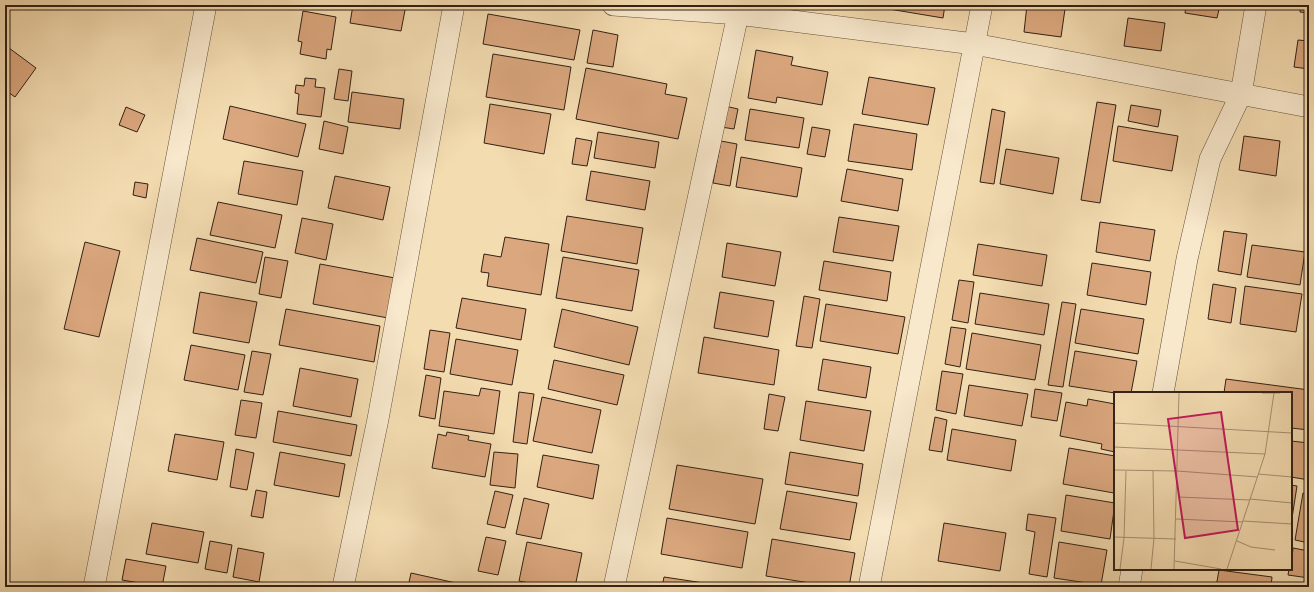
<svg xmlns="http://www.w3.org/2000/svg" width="1314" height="592" viewBox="0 0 1314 592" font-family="'EB Garamond',serif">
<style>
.building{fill:#dba77e;stroke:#322115}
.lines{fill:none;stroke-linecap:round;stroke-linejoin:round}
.street-casing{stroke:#62503c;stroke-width:22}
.street{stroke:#f8e8cc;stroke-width:21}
.inset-road{fill:none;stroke:#a69173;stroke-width:1}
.view{fill:#c2185b;fill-opacity:0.15;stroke:#c2185b;stroke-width:2}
.inset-edge{fill:none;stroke:#322115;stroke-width:2}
</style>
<rect width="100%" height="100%" fill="#f4dcb1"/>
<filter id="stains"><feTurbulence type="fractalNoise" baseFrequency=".005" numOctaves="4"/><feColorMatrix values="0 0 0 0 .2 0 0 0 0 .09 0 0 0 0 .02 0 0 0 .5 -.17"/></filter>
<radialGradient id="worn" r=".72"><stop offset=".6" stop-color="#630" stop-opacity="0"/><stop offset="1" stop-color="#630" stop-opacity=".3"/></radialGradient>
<path class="building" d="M353,5h53l-5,26 -51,-8z
M883,5h62l-2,13 -60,-10z
M1027,5l38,4 -4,28 -37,-5z
M1186,5h34l-3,13 -32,-5z
M1301,5h8v8l-9,-1z
M303,11l33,6 -5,33 -4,-1 -1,10 -26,-5 2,-12 -4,-1z
M488,14l92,16 -6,30 -91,-16z
M1128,18l37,5 -4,28 -37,-5z
M593,30l25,5 -5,32 -26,-4z
M1298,40l11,1v28l-15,-2z
M5,45l31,23 -21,29 -10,-7z
M756,50l37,7 -2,8 37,7 -6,33 -45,-8 -1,6 -28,-5z
M493,54l78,13 -7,43 -78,-13z
M586,68l81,16 -2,10 22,4 -9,41 -102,-20z
M339,69l13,2 -4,30 -14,-2z
M869,77l66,11 -7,37 -66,-11z
M305,78l11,1 -1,8 10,1 -4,29 -24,-3 2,-20 -4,-1 1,-8 8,1z
M352,92l52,7 -4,30 -52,-7z
M1097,102l19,3 -16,98 -19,-3z
M490,104l61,10 -7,40 -60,-11z
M1131,105l30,5 -3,17 -30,-6z
M230,106l76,18 -8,33 -75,-18z
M725,106l13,3 -4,20 -13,-2z
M126,107l19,8 -8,17 -18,-7z
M750,109l54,9 -5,30 -54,-8z
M992,109l13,3 -11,72 -14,-2z
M324,121l24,6 -5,27 -24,-5z
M854,124l63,10 -5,36 -64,-9z
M1118,126l60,10 -6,35 -59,-10z
M812,127l18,3 -5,27 -18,-3z
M598,132l61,10 -4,26 -61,-10z
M1244,136l36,5 -4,35 -37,-6z
M576,138l16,3 -5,25 -15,-2z
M721,141l16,3 -7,42 -17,-3z
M1006,149l53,9 -6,36 -53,-10z
M741,157l61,11 -5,29 -61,-10z
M244,161l59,10 -6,34 -59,-11z
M847,169l56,10 -5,32 -57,-10z
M591,171l59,10 -5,29 -59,-10z
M335,176l55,11 -7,33 -55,-12z
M135,182l13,2 -2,14 -13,-3z
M218,202l64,13 -7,33 -65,-13z
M567,216l76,12 -6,36 -76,-13z
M839,217l60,9 -6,35 -60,-9z
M302,218l31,6 -7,36 -31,-7z
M1100,222l55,8 -5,31 -54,-9z
M1224,231l23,3 -6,41 -23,-4z
M505,237l44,7 -8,51 -54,-9 2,-13 -8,-1 3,-18 17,3z
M197,238l66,14 -7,31 -66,-13z
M85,242l35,9 -21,86 -35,-8z
M727,243l54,9 -6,34 -53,-9z
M978,244l69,11 -5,31 -69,-11z
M1252,245l53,7 -5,33 -53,-8z
M265,257l23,4 -7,37 -22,-4z
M563,257l76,13 -7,41 -76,-13z
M824,261l67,11 -4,29 -68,-11z
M1092,263l59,9 -5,33 -59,-10z
M320,264l75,14 -7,40 -75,-14z
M959,280l15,2 -6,41 -16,-3z
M1213,284l23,4 -5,35 -23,-4z
M1245,286l57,8 -6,38 -56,-8z
M200,292l57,10 -8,41 -56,-10z
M720,292l54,9 -6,36 -54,-9z
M980,293l69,11 -5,31 -69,-11z
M804,296l16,3 -8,49 -16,-2z
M462,298l64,11 -5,31 -65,-12z
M1062,302l14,2 -13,83 -15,-2z
M826,304l79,13 -7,37 -78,-13z
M286,309l94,17 -6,36 -95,-17z
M562,309l76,18 -9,38 -75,-18z
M1081,309l63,10 -6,35 -63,-11z
M951,327l15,2 -6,38 -15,-3z
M430,330l20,3 -6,39 -20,-3z
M972,333l69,12 -6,35 -69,-11z
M704,337l75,13 -5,35 -76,-12z
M456,339l62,11 -6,35 -62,-11z
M191,345l54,10 -7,35 -54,-10z
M252,351l19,3 -8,41 -19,-3z
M1075,351l62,10 -6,32h-16l-46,-7z
M823,359l48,8 -5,31 -48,-8z
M554,360l70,15 -7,30 -69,-16z
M300,368l58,11 -7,38 -58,-11z
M942,371l21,3 -7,40 -20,-4z
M426,375l15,3 -6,41 -16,-3z
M1226,379l83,11v40l-18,-2v-35h-67z
M969,385l59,9 -6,32 -58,-10z
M481,388l19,3 -6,43 -55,-8 5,-35 35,5z
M1035,389l27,4 -5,28 -26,-4z
M519,392l15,2 -7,50 -14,-2z
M769,394l16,3 -7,34 -14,-2z
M542,397l59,13 -9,43 -59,-12z
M1088,399l27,5v48l-14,-3 1,-5 -42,-8 6,-34 21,4z
M241,400l21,3 -6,35 -21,-3z
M806,401l65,10 -7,40 -64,-11z
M278,411l79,14 -6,31 -78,-14z
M935,417l12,3 -5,32 -13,-2z
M952,429l64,11 -5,31 -64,-11z
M447,432l22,4 -1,4 23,4 -6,33 -53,-9 6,-34 8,2z
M175,434l49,8 -7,38 -49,-9z
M1291,441l18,2v37l-18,-3z
M1069,448l46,8 -1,37 -51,-9z
M236,449l18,4 -7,37 -17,-3z
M280,452l65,12 -6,33 -65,-12z
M494,452l24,2 -3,34 -25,-3z
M790,452l73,12 -5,32 -73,-12z
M543,455l56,10 -6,34 -56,-12z
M677,465l86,14 -8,45 -86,-15z
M1291,485l6,1 -5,32h-1z
M256,490l11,2 -4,26 -12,-2z
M495,491l18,4 -8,33 -18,-4z
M787,491l70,12 -7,37 -70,-11z
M1303,493l6,1v49l-14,-3z
M1066,495l49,8 -5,36 -49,-8z
M524,498l25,6 -8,35 -25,-5z
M1028,514l28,4 -9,59 -18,-3 6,-42 -9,-2z
M667,518l81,14 -6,36 -81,-14z
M152,523l52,9 -6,31 -52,-9z
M944,523l62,10 -6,38 -62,-10z
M486,537l20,4 -8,34 -20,-4z
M772,539l83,14 -6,34h-14l-69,-11z
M210,541l22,4 -5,28 -22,-4z
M527,542l55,11 -7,34h-26l-30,-6z
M1059,542l48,8 -6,35 -47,-7z
M238,548l26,5 -5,29 -26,-5z
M1293,548l16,3v27l-21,-3 1,-6h2z
M126,559l40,7 -4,21 -40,-7z
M1219,570l53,7 -1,10h-55z
M411,573l63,14h-66z
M664,577l53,8 -1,2h-54z
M764,584l18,3h-19z"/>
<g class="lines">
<g class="street-casing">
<path id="street" d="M613,5l125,9 236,30 335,63
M1163,393l24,-134 23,-100 31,-65 15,-89
M94,587l112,-582
M343,587l35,-168 76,-414
M614,587l126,-582
M869,587l113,-582
M1129,587l3,-18"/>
</g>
<use href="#street" class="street"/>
</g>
<g transform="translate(1114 392)">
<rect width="178" height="178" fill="#f4dcb1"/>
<path class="inset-road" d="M148,1h18M0,31l178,10M0,55l151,7M0,78l63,1 81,6M144,82l34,3M64,105l72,3M136,107l42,4M62,127l67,3M129,129l49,3M0,145l62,2M123,149l14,6 24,3M61,169l46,8M6,177l4,-31 2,-67M37,177l3,-31 -1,-67M60,177l5,-176M113,177l38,-115 9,-61"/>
<path class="view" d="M107,20l17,118 -53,8 -17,-119z"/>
<rect width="178" height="178" class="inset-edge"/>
</g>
<rect width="1314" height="592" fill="none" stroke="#f4dcb1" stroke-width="20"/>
<rect x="6" y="6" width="1302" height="580" fill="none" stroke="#322115" stroke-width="2"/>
<rect x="10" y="10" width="1294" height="572" fill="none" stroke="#322115"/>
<rect width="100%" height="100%" filter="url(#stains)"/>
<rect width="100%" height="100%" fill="url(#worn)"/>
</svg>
